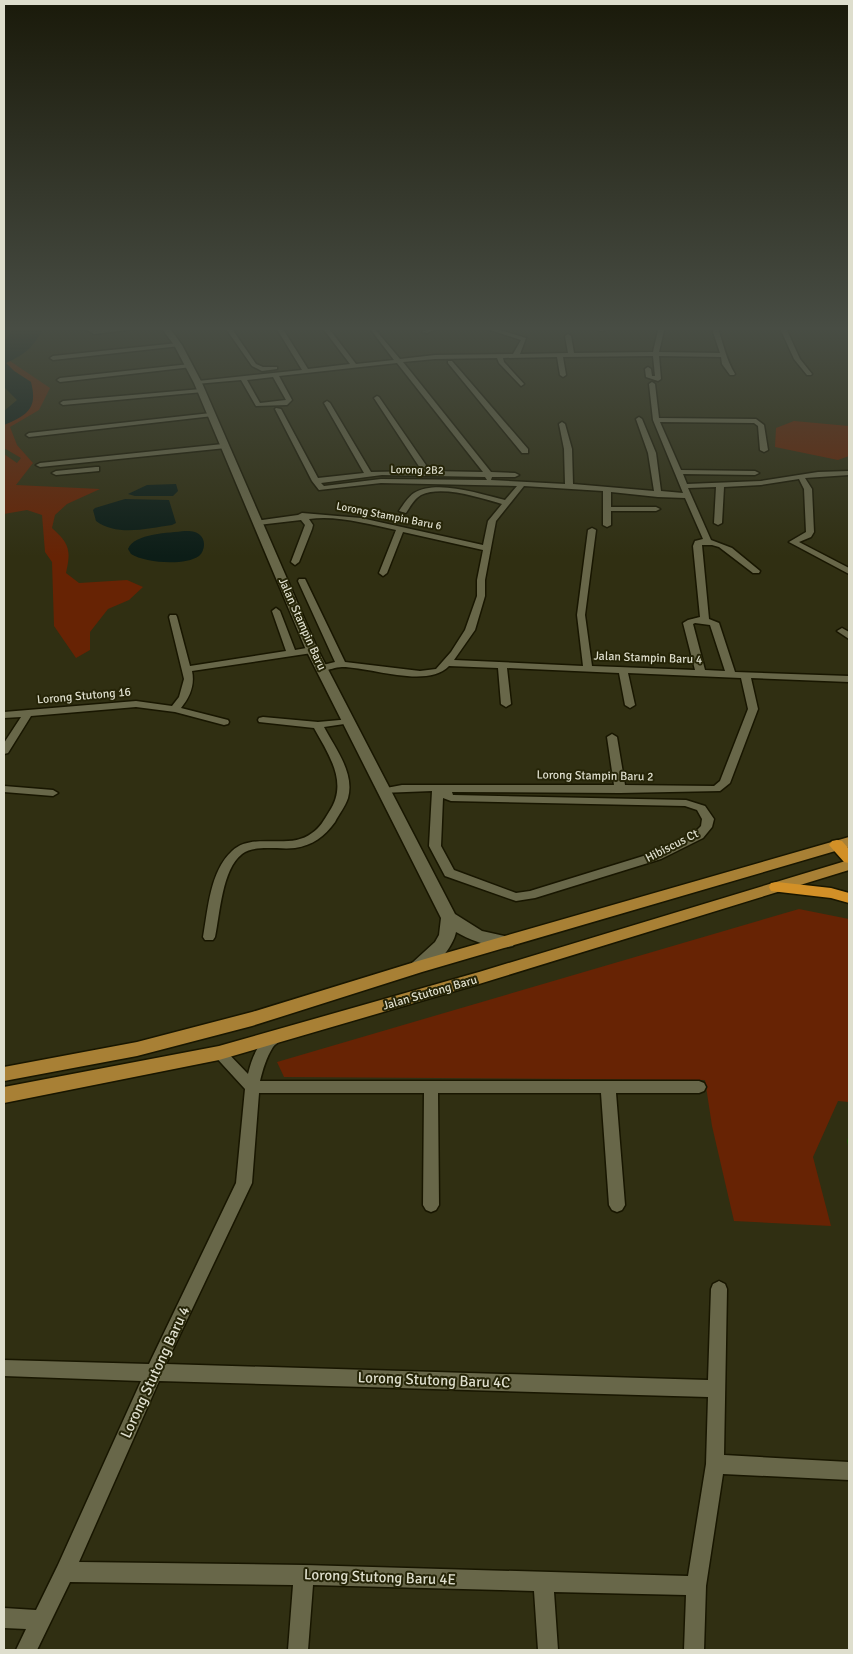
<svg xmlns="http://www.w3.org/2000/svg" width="853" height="1654" viewBox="0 0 853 1654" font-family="Signika,sans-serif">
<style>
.green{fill:#672304}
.water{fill:#0c1d17}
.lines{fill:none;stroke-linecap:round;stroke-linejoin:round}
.street-casing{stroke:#181600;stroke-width:3}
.secondary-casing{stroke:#181600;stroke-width:3}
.primary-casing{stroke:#181600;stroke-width:3}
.highway-casing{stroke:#181600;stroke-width:3}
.street{fill:#686749;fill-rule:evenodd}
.secondary{fill:#686749;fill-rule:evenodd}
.primary{fill:#a88035;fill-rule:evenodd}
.highway{fill:#d29027;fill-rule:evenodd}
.wall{fill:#1b4d03}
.labels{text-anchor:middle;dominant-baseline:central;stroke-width:4;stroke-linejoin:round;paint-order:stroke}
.far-street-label{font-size:11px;fill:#dedecd;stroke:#262508}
.street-label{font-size:12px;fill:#dedecd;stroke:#262508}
.near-street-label{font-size:15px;fill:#dedecd;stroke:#262508}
</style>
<rect width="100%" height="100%" fill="#302f12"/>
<path class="green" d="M10,361l40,27 -11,22 -29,17 7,18 16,18 -17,22 84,4 -33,15 -12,11 -3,13c18,16 19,23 14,45l13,10 48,-3 16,7 -14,13 -21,9 -18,23v18l-14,8 -22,-32 -2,-64 -7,-10 -3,-37 -15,-5 -23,4v-60l13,9 4,-5 -17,-10v-23l13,-6 14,-37 -17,-11 -8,-8z
M794,421l55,5v30l-11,4 -63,-13 1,-19z
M799,909l50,10v183l-11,-1 -25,56 18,69 -97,-5 -22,-95 -7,-46 -421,-3 -7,-15z"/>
<path class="water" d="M15,326h29c-9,20 -18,28 -38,37l8,8 17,11c7,27 -4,33 -27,43v-14l13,-11 -13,-13v-45z
M176,484l2,7 -5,5h-38l-7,-2 19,-9z
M125,499l44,1 7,23 -4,2c-24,3 -54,12 -76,-4l-3,-11 2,-2z
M185,531c5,0 11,0 15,4 6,5 5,16 -1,21 -14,10 -54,7 -68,-2l-3,-5c6,-16 42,-16 57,-18z"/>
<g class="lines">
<g class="street-casing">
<path id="street" d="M65,326h24l6,4 65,-4 -66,8 -7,-4z
M224,326h6l26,38 7,3h14v2l-15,2 -10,-5z
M275,326h6l27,43 42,-5 -29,-38h6l29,38 38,-4 -23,-30 3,-2 26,31 35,-4 78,-1 8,-14 -43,-14h9l39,12 -6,16 48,-1 -3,-17 3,-2 3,2 3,17 79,-1 6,-26h6l-6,26 61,1 -9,-27h6c6,16 9,34 18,48l-1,1h-4l-8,-11 -1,-7 -62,-1 2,23 -3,2 -12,-4 -1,-8 3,-2 3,2 1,7h3l-2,-20 -90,1 3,18 -3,2 -3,-2 -3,-18 -54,1 1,4 20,22 -3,2 -22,-23 -2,-5 -62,1 -32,3 88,110 24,1 4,2 -4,2h-23l-1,3 74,4 -1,-35 -5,-25 3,-2 3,2 7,25 1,35 81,7 -6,-38 -12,-34 3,-2 3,2 14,34 5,38 22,2 -30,-73 -4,-36 3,-2 3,2 4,34 97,1 8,6 4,25 -4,2 -4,-2 -2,-24 -4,-3 -94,-1 21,48 74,1 4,2 -4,2 -72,-1 4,10 74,-3 57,-9 31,-1v4l-44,3 7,11 2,43 -3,5 -12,5 50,26v6l-60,-32 17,-10 -2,-43 -5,-10 -38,6 -37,2 -2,36 -4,2 -4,-2 2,-36 -28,1 23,52 21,8 28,23 -1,2h-6l-34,-26 -7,-2h-10l7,74 10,4 16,49 114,4v6l-98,-4 7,31 -28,74 -10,8 -100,2 -168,-1 1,3 233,5 19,6 9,13 -2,8 -9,11 -42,21 -126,39 -19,3 -71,-25 -16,-30 3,-55 -51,2 -1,-2 1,-2 21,-4h212l-7,-48 5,-3 5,3 8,48 89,1 6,-5 28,-72 -7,-31 -113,-5 7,32 -5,3 -5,-3 -6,-32 -112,-5 4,36 -5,3 -5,-3 -3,-36 -49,-2c-22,23 -78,1 -107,1 -8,0 -15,5 -23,3v-4l16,-4 -37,-81 1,-2h6l1,2 39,81 75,9 16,-2 15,-17 14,-22 12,-34v-16l6,-30 -80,-18 -16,41 -4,3 -4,-3 17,-43c-28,-6 -59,-15 -87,-11l4,6 -1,4 -13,33 -4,3 -4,-3 14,-37 -4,-5 -43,5h-3v-4l43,-6 4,-2 59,5 122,27 5,-24 14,-17c-22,-6 -59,-19 -81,-9 -7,4 -11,12 -15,18l-7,-2c4,-6 9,-14 15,-18 23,-14 66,1 91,7l12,-14 -136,-3 -62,7 -7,-9 -37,-72 1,-1 5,1 37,69 46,-5 -40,-70 3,-2 3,2 41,69 51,-1 -48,-73 3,-2 2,1 51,74 53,1 -86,-109 -118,13 13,24 -5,5 -31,1 -15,-26 -45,4 -1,-1 3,-2 104,-11zM273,377l13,23 -26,3 -13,-23zM382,475l103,2 2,3 -106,-1 -57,7 -3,-3zM524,486l79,5v34l4,2 4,-2v-14h45l4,-2 -4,-2h-45v-15l47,5 27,1 18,41 -8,2 -2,5 7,71 -12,3 -5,3 12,47 -103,-4 -7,-51 11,-85 -4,-2 -4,2 -11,85 6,51 -129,-6 21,-30 10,-34v-16l11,-59zM695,623l15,2 15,46 -20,-1 -12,-46zM443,798l8,3 234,5 12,4 5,9 -1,7 -6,6 -42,21 -123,38 -14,2 -62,-23 -13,-24z
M435,326h8l-16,7 -5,-1z
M602,326h6l-5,5h-4z
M779,326h6l15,33 12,15 -1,1h-4l-13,-16z
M178,343l2,1v2l-127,14 -3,-2 3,-2z
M448,361h4l76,88v4h-6l-74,-90z
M190,364l2,1v2l-132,15 -3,-2 3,-2z
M201,389l2,1v2l-140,13 -3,-2 3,-2z
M211,413l3,2 -1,1 -184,21 -3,-2 3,-2z
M223,444h3v4l-186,19 -4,-2 4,-2z
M96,467h3v4l-43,4 -4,-2 4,-2z
M276,608l4,3 15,39 17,-3 5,3 -5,3 -120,18c3,14 -2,26 -11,37l47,12 1,2 -1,2 -4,1 -49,-13 -39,-5 -105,9 -23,37 -4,1v-11l17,-26 -17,1v-6l132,-11 36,5 7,-9 5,-18 -15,-62 1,-2h6l1,2 13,49 96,-15 -14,-40z
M842,628l7,4v7l-12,-8z
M263,717l55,5 33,-3 1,2 -1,2 -27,4c11,21 31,46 24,71 -3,9 -9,16 -13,24 -11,15 -22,23 -40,26 -16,2 -40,-4 -53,6 -20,15 -22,60 -27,83l-2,3h-8l-2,-3c5,-28 7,-66 29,-86 21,-20 57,0 80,-18 8,-5 12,-13 17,-21 20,-29 0,-57 -15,-84l-55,-6 -1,-2 1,-2z
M4,786l49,4 5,3 -5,3 -49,-4z
M278,1031l5,1 2,4c-3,5 -8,6 -12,11 -7,11 -10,22 -13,34h439l5,2 2,4 -2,4 -5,2h-83l9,112 -3,5 -5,2 -5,-2 -3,-5 -8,-112h-163l1,112 -3,5 -5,2 -5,-2 -3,-5 1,-112h-165l-7,90 -86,181 542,16 3,-91 2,-5 6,-3 6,3 2,5 -3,166 125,7v18l-126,-6 -17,112 -2,64h-20l2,-55 -132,-3 4,58h-20l-4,-59 -221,-6 -5,65h-20l5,-65 -223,-3 -33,68h-21l10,-21 -22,-1v-20l32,2 22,-45 83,-184 -137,-5v-16l145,4 87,-181 9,-94 -33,-36 2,-4 5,-1 5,1 24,25c4,-17 12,-38 30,-43zM159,1381l549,16 -2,67 -18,112 -384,-11 -225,-3z"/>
</g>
<g class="secondary-casing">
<path id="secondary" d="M160,326h8l14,19 20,38 116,267 137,264 27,17 31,7 2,4 -2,4c-17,5 -43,-6 -57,-14 -3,16 -26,45 -44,39l-3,-4 3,-4 23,-21 4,-7 2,-17 -135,-268 -112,-267 -20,-38z"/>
</g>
<g class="primary-casing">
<path id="primary" d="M849,837v10l-427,125 -170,54 -115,30 -133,25v-14l133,-25 115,-30 166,-51z
M849,860v10l-370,114 -260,76 -215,43v-16l215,-41 260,-74z"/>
</g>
<g class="highway-casing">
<path id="highway" d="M837,840l5,1 7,8v14l-5,-1 -15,-17 3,-4z
M777,882l54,6 18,5v10l-18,-5 -60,-7 -2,-4 2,-4z"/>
</g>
<use href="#street" class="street"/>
<use href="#secondary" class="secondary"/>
<use href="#primary" class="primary"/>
<use href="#highway" class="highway"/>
</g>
<path class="wall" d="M849,1134v16l-2,-9z"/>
<linearGradient id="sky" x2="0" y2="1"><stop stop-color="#1a1a0a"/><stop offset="0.59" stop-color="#484d44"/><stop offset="1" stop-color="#484d44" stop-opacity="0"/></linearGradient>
<rect width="853" height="557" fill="url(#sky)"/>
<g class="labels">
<g class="far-street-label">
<text transform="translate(417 470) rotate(1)">Lorong 2B2</text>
<text transform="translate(389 516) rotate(11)">Lorong Stampin Baru 6</text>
</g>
<g class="street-label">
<text transform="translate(302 624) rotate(66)">Jalan Stampin Baru</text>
<text transform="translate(648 658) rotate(2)">Jalan Stampin Baru 4</text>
<text transform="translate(84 696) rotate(-5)">Lorong Stutong 16</text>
<text transform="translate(595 776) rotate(1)">Lorong Stampin Baru 2</text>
<text transform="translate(672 846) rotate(-27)">Hibiscus Ct</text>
<text transform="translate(430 993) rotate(-16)">Jalan Stutong Baru</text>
</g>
<g class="near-street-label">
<text transform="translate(155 1372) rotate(-65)">Lorong Stutong Baru 4</text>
<text transform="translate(434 1380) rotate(2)">Lorong Stutong Baru 4C</text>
<text transform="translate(380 1577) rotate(2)">Lorong Stutong Baru 4E</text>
</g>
</g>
<rect width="853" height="1654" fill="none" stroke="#dedecd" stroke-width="10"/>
</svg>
